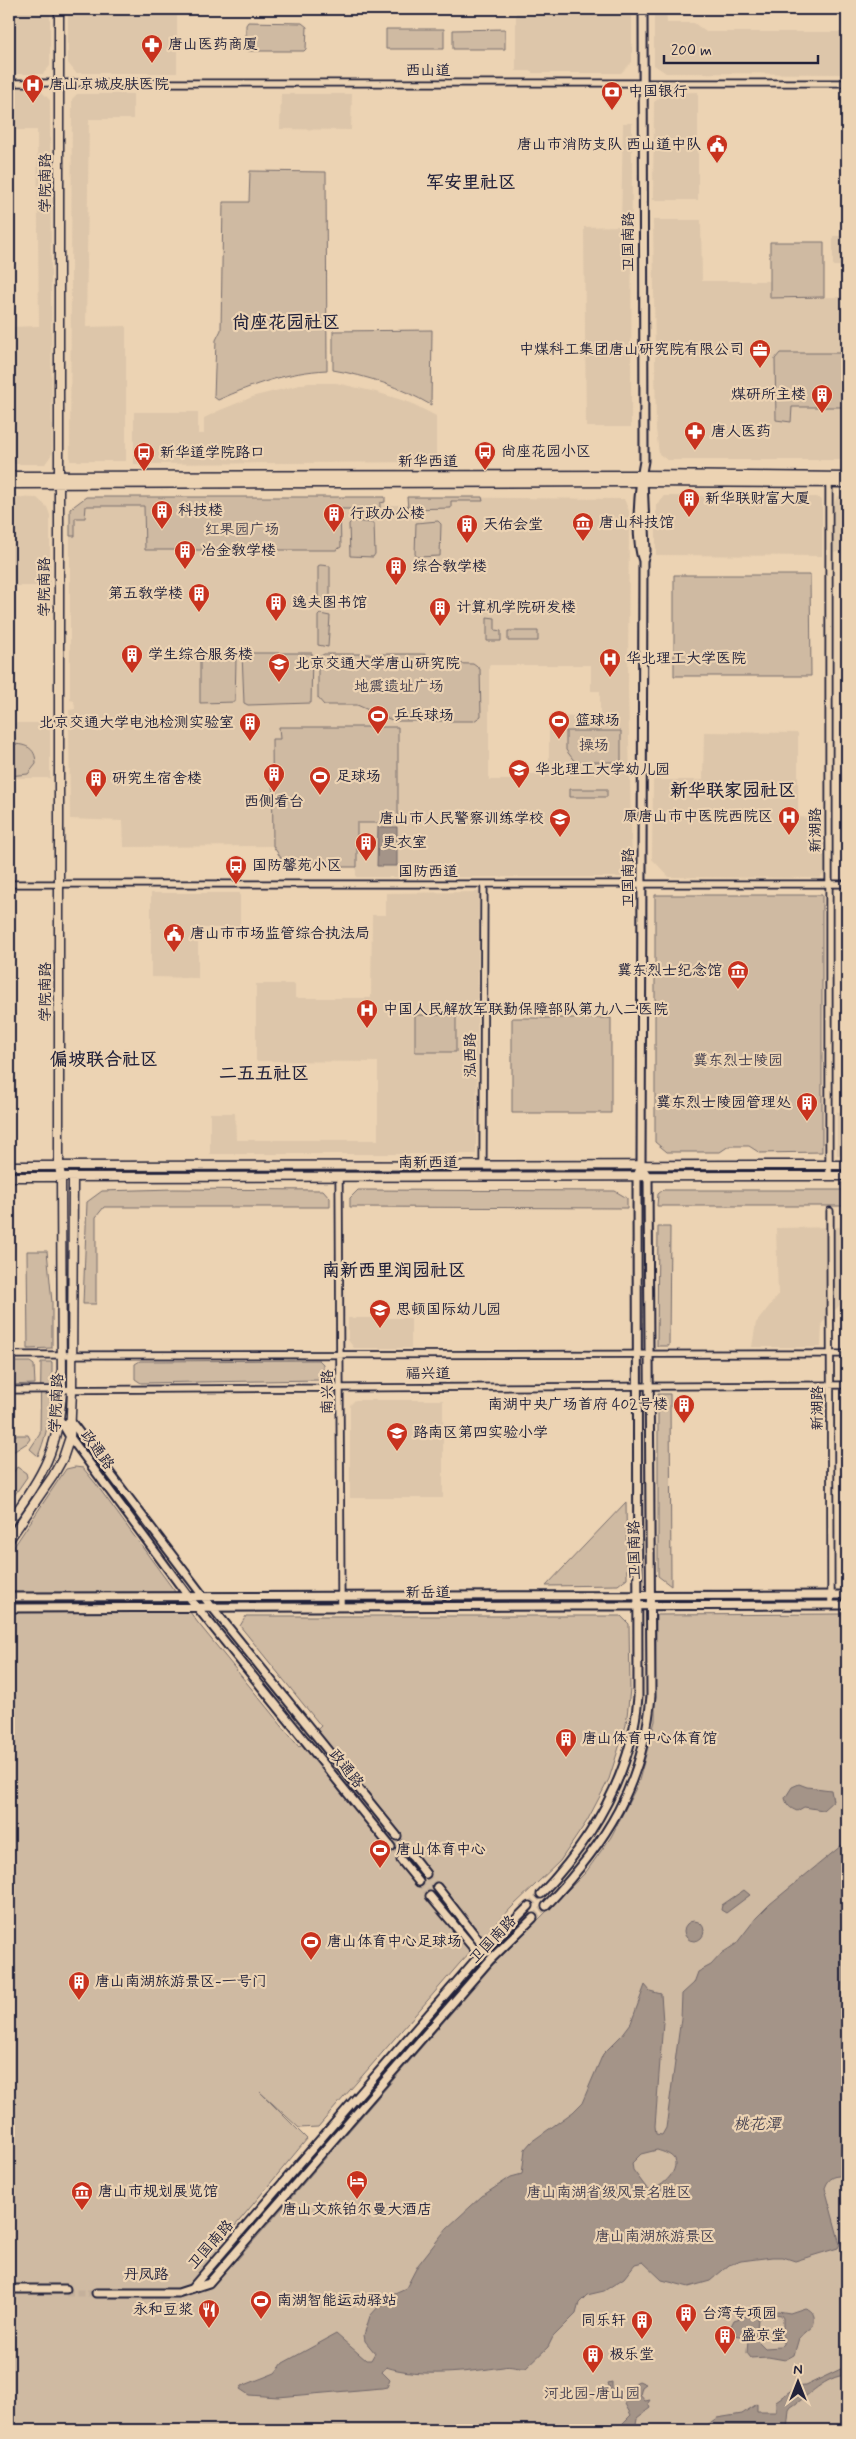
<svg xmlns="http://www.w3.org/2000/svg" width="856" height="2439" viewBox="0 0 856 2439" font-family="Mynerve,'LXGW WenKai TC',sans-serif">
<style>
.built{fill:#ddc6aa;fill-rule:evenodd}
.green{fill:#cfbaa2;stroke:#786e6e}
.water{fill:#a49488;stroke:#706669;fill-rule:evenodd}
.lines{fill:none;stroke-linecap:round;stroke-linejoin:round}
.secondary-tunnel{stroke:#c4b09b;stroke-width:7;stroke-dasharray:7 3.5;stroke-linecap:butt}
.tertiary-casing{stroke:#22223b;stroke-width:9}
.secondary-casing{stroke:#22223b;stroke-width:11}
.primary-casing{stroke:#22223b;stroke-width:11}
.tertiary{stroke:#ecd3b3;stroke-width:5.5}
.secondary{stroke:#ecd3b3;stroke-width:7}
.primary{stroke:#ecd3b3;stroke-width:8}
.labels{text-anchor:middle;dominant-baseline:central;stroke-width:4.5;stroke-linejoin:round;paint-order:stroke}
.poi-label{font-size:15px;fill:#22223b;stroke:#ecd3b3;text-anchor:start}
.street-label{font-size:15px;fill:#22223b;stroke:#ecd3b3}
.park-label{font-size:15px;fill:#454050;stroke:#ecd3b3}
.water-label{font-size:16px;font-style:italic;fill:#494452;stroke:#ecd3b3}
.quarter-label{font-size:18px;font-weight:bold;fill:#22223b;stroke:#ecd3b3}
</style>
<rect width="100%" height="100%" fill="#ecd3b3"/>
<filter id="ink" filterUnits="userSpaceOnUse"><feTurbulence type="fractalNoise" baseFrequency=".02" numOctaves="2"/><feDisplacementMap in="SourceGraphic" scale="10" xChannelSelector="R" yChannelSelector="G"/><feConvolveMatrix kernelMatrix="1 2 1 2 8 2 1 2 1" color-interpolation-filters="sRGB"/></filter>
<g filter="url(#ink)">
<path class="built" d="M9,9h41v57l-7,8h-34z
M68,9h109v64h-101l-8,-10z
M516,9h116v53l-11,11h-89v-2h-16z
M654,9h12l1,14h27l12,9h141v42l-181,-1 -12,-8z
M9,88h29l12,12 2,354 -7,10h-36v-137l30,-1 -2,-196h-25l-1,-14h-2z
M698,92v108h-45l1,-98 12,-9z
M77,94h56v25h-44l-3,208 40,-1v135h-56l2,-362z
M281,94h71l-1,36 -71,-1z
M623,123h9l-1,304h-45l-2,-200 37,-1z
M653,220h48l1,61h68v17l77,-1v163h-180l-8,-6 -3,-25z
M833,236h14v30h-14z
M308,383h28l40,9 35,11 25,13v46l-302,2v-52h64v22h6v-16l14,-7 37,-15z
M843,494h4v58h-13v-49l3,-6z
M664,496l153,1 5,3v56l-166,-1v-50z
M9,497l28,1 10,9 3,8v71h-41z
M86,497h299v8h22v-8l217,2 5,12 -1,180 4,175 -11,11h-265v-10h-69l-14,-21 -149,1 -1,-26 -53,-2 -1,-109 6,-1 -1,-8 -4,-1v-191zM489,665h102v26h9v25l-51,1v57h-31l-4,6h-25z
M9,723h41v55h-41z
M704,732l94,1v84l14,1v37h13v18l-5,5 -151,-1 -17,-18 1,-79h50z
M479,892l-3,262h-266v-41h25l1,27h142v-78l-122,-1v-77h39v14h76l1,-83h14v-22z
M240,893v35h-42v50l-47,-1v-84z
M837,1112h10v43h-10z
M847,1227v71l-25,25 -1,24h-69l4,-24 22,-28 -2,-67z
M348,1318h63v30h-57l-6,-8z
M355,1400h88v98h-93v-93z"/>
<path class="green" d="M248,22l54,1 5,4 -1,22 -2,2h-56l-2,-3v-23z
M386,29h58v20h-58z
M505,29v20h-52v-19z
M250,171l76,1 1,198c-39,2 -73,14 -109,30l-4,-3 2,-57 5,-10 2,-128h26z
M770,242h54v55l-54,1z
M432,330l-1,75c-31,-18 -63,-29 -98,-35v-39z
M780,353h67v54h-55l-1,15 -15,-2 -1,-61z
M86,497h299v5l-5,1v6h-40l1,38 -5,3h-191l-1,-44h-58l-1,12h-10v18h-5v-27z
M407,497h75l1,4h-32v7l-43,1z
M352,521l22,2 1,31 -2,3 -23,-1 -1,-32z
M438,521l3,3 -1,32 -23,1 -2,-3 1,-31z
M320,565l10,1v41l-2,2 -10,-2v-41z
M674,575h136l1,101h-137z
M320,614l10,2 -2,31 -10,-2v-29z
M487,617l8,1v12l6,1v10h-14z
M508,631h30v10h-30z
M242,653h70l-1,50 -63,2 -4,-2z
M324,654h101v9l48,1 7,5 1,47 -7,5h-80l-37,-16h-33l-6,-7v-40z
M200,656h32l4,4 -1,42 -35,1z
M279,727h119v96h-41v44h-70l-14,-21 -1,-107h8z
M566,731h55v31h-46l-9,-12z
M9,744c15,0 27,2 27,20l-8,10 -19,2z
M607,789v8h-37v-8z
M655,895h167v257l-62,1 -11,-7h-20l-9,6h-53l-12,-10z
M415,1015h41v37h-41z
M512,1018h99v95h-99z
M173,1189l150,1 7,8v9h-226l-8,10v87h-13l4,-102 15,-11z
M358,1190l257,1 12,7v10l-277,-1v-9z
M663,1190h184v16h-190l1,-12z
M658,1227h12l-1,119h-12z
M27,1251h20l5,51v46l-24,1z
M319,1360l4,4v12l-3,4 -179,3 -6,-4v-15l5,-3z
M9,1362h21l4,3 1,19 -26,1z
M41,1362h11c0,34 -1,63 -14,94l-8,-7 10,-15z
M658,1394h12l1,192 -13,-10z
M9,1435h19l2,4 -3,4 -14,9 -4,18z
M17,1467l9,6 1,4 -18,26v-24z
M75,1467l8,1 13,16 102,139 101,124 22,-21 -81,-100 6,-10h375l8,8 1,65 -4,36 -17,54 -22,42 -27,40 -48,46 -52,56 -142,164 -19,1 -39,-36 47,47 -87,105 17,16 255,-294 94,-94 25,-35 27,-53 17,-63 1,-106 191,-1v816h-838v-876l57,-85z
M626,1502l1,76 -9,7 -72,1z"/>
<path class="water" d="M378,827h19v39h-20z
M799,1784l8,3 24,3 2,11 -10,9 -19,-3 -7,4c-7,-3 -10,-5 -12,-13l7,-11z
M847,1841v334c-11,1 -18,1 -22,13l15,56 -2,4 -43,13 -12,-4h-11l-31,4 -12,4 -19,16 -21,6 -27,-7 -19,-18 -8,2 -11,14 -20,13 -17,4 -8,8 -3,11 -23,23 -5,10 -22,21c-8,1 -16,-3 -23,-1 -34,5 -84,11 -117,0l-4,5 8,8 -3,7 -5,1 -104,9 -29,-2 -9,-6 2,-3 33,-13 8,-10 53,-29 30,26h5l4,-7 -10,-12 -1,-6 6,-19 18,-20 18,-8 12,-23 29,-37 35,-32 29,-19 11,-3 3,-25 6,-7 42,-30 9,-9 21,-49 19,-19 9,-12 14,-38 5,6 11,3 2,28 -8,104 1,8 6,1 4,-7 15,-110 1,-24 12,-11 4,-11 13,-7 11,-12 14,-9 20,-26 14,-14zM657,2150c6,2 14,4 17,9 6,13 -15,31 -26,31l-15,-20 -1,-7 9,-9z
M744,1890l6,5 -24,18 -5,-3 1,-5z
M684 1931a10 10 0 1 1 20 0a10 10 0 1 1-20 0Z
M805,2308c9,2 11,10 8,18l-14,12 -5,17 -9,5 -17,-3 -17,1 -4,-5 1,-14 -12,-4 -5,-9 3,-6 25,-8 19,-1 12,2zM775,2314l6,1 2,3v26l-3,3 -15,1 -9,-9 2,-20 6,-4z
M847,2366v9c-22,1 -38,21 -56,32l-2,3 -2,20h-88l18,-12 25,-4 15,-10v8h19v-11l20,-14 9,-1z
M639,2381l7,3 -4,3 -2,8 5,6 5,-1 -2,3 2,5 -13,10 -2,12h-16v-3l12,-12 -6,-11 2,-11 -3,-2 -12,5 -4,-13 4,-1v8c12,4 17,-5 27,-9z"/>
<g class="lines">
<path class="secondary-tunnel" d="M397,1836l11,15
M391,1847l10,13
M426,1874l11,13
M419,1882l11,14
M529,1906l12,-12
M533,1918l13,-12
M66,2293h30"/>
<g class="tertiary-casing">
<path id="tertiary" d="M9,83h838
M829,483v693
M9,884h838
M483,1165l1,-281
M339,1177l2,430
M830,1211l1,394
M9,1355l838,-1
M9,1390l838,-5"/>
</g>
<g class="secondary-casing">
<path id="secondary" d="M643,561c-9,-24 -4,-75 1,-100l-1,-452
M60,1420l10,17 118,159 203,251
M68,1422l4,1 131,173 194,240
M9,1597l838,-2
M9,1608l838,-3
M408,1851l18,23
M401,1860l18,22
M437,1887l51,65
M541,1894c53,-56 91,-120 97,-197l-1,-521 4,-10 2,-605 3,-10 -3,-73
M430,1896l51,61
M546,1906c61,-64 97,-121 105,-210l-3,-519 -7,-11
M9,2289h57
M191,2289l288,-333 50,-50
M96,2293h82l31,-10 281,-323 43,-42"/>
</g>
<g class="primary-casing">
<path id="primary" d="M9,476l633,-1 205,2
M9,484l631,-2 207,1
M9,1166l838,-1
M9,1177l838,-1
M9,1522c34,-46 50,-74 53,-132l-1,-213 -2,-11v-1157
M9,1540l44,-64 10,-18 7,-21 2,-47 1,-213"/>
</g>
<use href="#tertiary" class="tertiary"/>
<use href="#secondary" class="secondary"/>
<use href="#primary" class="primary"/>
</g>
</g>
<defs>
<g id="pharmacy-pin" transform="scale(1.125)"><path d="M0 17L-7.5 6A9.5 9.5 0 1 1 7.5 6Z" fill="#c8321e" stroke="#ecd3b3"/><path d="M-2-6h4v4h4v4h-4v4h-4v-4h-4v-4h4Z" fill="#fff"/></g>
<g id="hospital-pin" transform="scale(1.125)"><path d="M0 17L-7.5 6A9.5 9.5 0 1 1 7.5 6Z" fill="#c8321e" stroke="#ecd3b3"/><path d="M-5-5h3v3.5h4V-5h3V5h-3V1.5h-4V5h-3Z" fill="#fff"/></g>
<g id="bank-pin" transform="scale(1.125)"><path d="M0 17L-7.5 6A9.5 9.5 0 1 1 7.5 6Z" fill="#c8321e" stroke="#ecd3b3"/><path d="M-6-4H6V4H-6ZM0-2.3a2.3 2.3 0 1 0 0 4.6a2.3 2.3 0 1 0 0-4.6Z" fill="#fff"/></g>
<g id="civic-pin" transform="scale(1.125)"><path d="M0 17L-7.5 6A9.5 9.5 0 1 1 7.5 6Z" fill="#c8321e" stroke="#ecd3b3"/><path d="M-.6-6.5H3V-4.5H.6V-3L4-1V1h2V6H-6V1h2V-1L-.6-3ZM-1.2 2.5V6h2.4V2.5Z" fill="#fff"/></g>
<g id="office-pin" transform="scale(1.125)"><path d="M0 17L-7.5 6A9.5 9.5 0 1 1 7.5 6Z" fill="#c8321e" stroke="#ecd3b3"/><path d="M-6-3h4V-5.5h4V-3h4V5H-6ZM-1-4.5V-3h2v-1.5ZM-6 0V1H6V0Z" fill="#fff"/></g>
<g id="building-pin" transform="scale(1.125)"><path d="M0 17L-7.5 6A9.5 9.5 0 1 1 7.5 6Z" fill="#c8321e" stroke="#ecd3b3"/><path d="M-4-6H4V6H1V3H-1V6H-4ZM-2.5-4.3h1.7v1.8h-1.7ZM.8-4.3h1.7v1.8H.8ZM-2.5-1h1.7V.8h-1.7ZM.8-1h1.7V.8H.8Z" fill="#fff"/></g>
<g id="bus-pin" transform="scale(1.125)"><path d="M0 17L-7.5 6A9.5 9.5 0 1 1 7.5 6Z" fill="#c8321e" stroke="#ecd3b3"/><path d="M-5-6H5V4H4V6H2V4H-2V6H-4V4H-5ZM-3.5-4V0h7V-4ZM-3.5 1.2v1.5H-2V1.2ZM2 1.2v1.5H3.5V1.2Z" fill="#fff"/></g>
<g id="museum-pin" transform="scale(1.125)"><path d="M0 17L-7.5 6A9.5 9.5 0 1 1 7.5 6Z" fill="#c8321e" stroke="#ecd3b3"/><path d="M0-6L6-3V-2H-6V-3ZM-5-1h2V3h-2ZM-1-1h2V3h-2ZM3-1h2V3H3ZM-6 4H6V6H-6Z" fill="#fff"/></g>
<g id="university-pin" transform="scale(1.125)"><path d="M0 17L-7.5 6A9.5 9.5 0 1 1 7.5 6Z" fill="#c8321e" stroke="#ecd3b3"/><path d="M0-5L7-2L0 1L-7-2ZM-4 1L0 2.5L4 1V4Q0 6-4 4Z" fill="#fff"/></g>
<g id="stadium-pin" transform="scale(1.125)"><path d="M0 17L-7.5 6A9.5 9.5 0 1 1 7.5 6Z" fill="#c8321e" stroke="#ecd3b3"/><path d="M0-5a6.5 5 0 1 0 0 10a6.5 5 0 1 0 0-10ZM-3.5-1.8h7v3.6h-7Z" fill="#fff"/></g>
<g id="school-pin" transform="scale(1.125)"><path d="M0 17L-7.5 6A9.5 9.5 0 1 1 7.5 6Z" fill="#c8321e" stroke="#ecd3b3"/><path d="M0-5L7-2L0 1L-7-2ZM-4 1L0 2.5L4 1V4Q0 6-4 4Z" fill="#fff"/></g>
<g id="hotel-pin" transform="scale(1.125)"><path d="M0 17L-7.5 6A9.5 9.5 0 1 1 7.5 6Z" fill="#c8321e" stroke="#ecd3b3"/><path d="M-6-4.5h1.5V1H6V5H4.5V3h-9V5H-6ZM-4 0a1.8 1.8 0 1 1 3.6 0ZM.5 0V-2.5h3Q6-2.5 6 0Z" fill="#fff"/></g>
<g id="restaurant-pin" transform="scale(1.125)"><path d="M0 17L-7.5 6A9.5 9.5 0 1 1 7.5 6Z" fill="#c8321e" stroke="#ecd3b3"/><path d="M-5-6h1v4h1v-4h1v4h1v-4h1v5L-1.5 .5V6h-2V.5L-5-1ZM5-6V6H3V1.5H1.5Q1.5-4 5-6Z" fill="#fff"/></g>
</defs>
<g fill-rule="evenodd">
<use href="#pharmacy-pin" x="152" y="45"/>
<use href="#hospital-pin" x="33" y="85"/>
<use href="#bank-pin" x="612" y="92"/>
<use href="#civic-pin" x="717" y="145"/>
<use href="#office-pin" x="760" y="350"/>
<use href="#building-pin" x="822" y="395"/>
<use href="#pharmacy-pin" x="695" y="432"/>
<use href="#bus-pin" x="485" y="452"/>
<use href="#bus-pin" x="144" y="453"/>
<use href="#building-pin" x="689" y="499"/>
<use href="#building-pin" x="162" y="511"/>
<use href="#building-pin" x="334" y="514"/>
<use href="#museum-pin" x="583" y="523"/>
<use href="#building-pin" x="467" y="525"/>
<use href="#building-pin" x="185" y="551"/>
<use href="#building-pin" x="396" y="567"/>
<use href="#building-pin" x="199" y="594"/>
<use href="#building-pin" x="276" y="603"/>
<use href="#building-pin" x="440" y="608"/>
<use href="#building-pin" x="132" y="655"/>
<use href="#hospital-pin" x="610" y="659"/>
<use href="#university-pin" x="279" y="664"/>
<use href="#stadium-pin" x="378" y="716"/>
<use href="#stadium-pin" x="559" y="721"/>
<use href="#building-pin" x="250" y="723"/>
<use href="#school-pin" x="519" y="770"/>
<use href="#building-pin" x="274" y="774"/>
<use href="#stadium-pin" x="320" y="777"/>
<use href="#building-pin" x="96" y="779"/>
<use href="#hospital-pin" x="789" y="817"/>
<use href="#school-pin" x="560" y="819"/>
<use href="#building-pin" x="366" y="843"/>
<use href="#bus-pin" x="236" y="866"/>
<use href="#civic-pin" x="174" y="934"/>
<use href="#museum-pin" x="738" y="971"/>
<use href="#hospital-pin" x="367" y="1010"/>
<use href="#building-pin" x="807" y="1103"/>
<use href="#school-pin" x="380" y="1310"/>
<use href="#building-pin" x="684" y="1405"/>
<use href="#school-pin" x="397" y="1433"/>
<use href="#building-pin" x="566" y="1739"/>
<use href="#stadium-pin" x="380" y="1850"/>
<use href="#stadium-pin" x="311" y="1942"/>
<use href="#building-pin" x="79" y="1982"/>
<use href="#hotel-pin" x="357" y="2181"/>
<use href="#museum-pin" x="82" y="2192"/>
<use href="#stadium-pin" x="261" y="2301"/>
<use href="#restaurant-pin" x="209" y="2310"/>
<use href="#building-pin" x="686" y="2314"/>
<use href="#building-pin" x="642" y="2321"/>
<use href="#building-pin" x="725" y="2336"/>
<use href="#building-pin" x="593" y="2355"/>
</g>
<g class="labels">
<g class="poi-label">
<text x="168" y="45">唐山医药商厦</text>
<text x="49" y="85">唐山京城皮肤医院</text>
<text x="628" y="92">中国银行</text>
<text x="701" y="145" text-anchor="end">唐山市消防支队 西山道中队</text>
<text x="744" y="350" text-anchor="end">中煤科工集团唐山研究院有限公司</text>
<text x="806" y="395" text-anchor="end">煤研所主楼</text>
<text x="711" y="432">唐人医药</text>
<text x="501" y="452">尚座花园小区</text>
<text x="160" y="453">新华道学院路口</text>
<text x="705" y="499">新华联财富大厦</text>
<text x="178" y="511">科技楼</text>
<text x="350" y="514">行政办公楼</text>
<text x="599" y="523">唐山科技馆</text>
<text x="483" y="525">天佑会堂</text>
<text x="201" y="551">冶金教学楼</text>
<text x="412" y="567">综合教学楼</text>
<text x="183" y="594" text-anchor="end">第五教学楼</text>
<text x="292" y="603">逸夫图书馆</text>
<text x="456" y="608">计算机学院研发楼</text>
<text x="148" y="655">学生综合服务楼</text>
<text x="626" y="659">华北理工大学医院</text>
<text x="295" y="664">北京交通大学唐山研究院</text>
<text x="394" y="716">乒乓球场</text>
<text x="575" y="721">篮球场</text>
<text x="234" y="723" text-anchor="end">北京交通大学电池检测实验室</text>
<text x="535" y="770">华北理工大学幼儿园</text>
<text x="336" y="777">足球场</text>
<text x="112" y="779">研究生宿舍楼</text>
<text x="274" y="802" text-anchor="middle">西侧看台</text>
<text x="773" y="817" text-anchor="end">原唐山市中医院西院区</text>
<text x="544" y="819" text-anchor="end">唐山市人民警察训练学校</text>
<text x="382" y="843">更衣室</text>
<text x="252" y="866">国防馨苑小区</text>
<text x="190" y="934">唐山市市场监管综合执法局</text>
<text x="722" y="971" text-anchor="end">冀东烈士纪念馆</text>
<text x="383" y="1010">中国人民解放军联勤保障部队第九八二医院</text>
<text x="791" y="1103" text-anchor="end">冀东烈士陵园管理处</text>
<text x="396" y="1310">思顿国际幼儿园</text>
<text x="668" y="1405" text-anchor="end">南湖中央广场首府 402号楼</text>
<text x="413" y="1433">路南区第四实验小学</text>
<text x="582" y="1739">唐山体育中心体育馆</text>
<text x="396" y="1850">唐山体育中心</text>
<text x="327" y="1942">唐山体育中心足球场</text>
<text x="95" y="1982">唐山南湖旅游景区-一号门</text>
<text x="98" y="2192">唐山市规划展览馆</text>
<text x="357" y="2210" text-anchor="middle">唐山文旅铂尔曼大酒店</text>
<text x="277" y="2301">南湖智能运动驿站</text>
<text x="193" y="2310" text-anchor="end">永和豆浆</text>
<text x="702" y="2314">台湾专项园</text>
<text x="626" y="2321" text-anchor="end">同乐轩</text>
<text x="741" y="2336">盛京堂</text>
<text x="609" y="2355">极乐堂</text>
</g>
<g class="street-label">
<text x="428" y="71">西山道</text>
<text transform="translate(46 183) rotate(-90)">学院南路</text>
<text transform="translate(629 242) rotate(-90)">卫国南路</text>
<text x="428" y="462">新华西道</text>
<text transform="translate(45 587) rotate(-90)">学院南路</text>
<text transform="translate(816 830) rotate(-90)">新湖路</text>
<text x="428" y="872">国防西道</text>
<text transform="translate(629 878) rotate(-90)">卫国南路</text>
<text transform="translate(46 992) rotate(-90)">学院南路</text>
<text transform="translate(471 1055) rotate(-90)">泓西路</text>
<text x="428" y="1163">南新西道</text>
<text x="428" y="1374">福兴道</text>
<text transform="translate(328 1392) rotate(-90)">南兴路</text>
<text transform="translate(57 1403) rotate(-87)">学院南路</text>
<text transform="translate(818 1408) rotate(-90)">新湖路</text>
<text transform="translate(97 1450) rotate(54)">政通路</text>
<text transform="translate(635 1550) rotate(-91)">卫国南路</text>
<text x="428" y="1593">新岳道</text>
<text transform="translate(346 1769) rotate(51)">政通路</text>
<text transform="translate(493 1940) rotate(-46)">卫国南路</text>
<text transform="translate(211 2245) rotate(-48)">卫国南路</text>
<text x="146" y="2275">丹凤路</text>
</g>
<g class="park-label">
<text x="242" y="530">红果园广场</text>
<text x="399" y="687">地震遗址广场</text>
<text x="594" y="746">操场</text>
<text x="738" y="1061">冀东烈士陵园</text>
<text x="609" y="2193">唐山南湖省级风景名胜区</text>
<text x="655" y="2237">唐山南湖旅游景区</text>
<text x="592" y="2394">河北园-唐山园</text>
</g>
<g class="water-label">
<text x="757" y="2124">桃花潭</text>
</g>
<g class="quarter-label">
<text x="471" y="183">军安里社区</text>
<text x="286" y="323">尚座花园社区</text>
<text x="733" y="791">新华联家园社区</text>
<text x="104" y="1060">偏坡联合社区</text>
<text x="264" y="1074">二五五社区</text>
<text x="394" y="1271">南新西里润园社区</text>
</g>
</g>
<rect width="856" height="2439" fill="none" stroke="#ecd3b3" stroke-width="30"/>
<rect x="15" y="15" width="826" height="2409" fill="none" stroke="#22223b" stroke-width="2" filter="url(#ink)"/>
<g transform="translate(798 2382)" stroke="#ecd3b3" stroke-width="4" paint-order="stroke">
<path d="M0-4L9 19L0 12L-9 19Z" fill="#22223b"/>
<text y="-8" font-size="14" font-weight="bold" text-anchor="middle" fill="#22223b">N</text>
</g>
<path d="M664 55v8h154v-8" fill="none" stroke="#22223b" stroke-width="2.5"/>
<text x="671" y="55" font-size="15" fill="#22223b" stroke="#ecd3b3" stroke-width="4" paint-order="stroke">200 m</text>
</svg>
